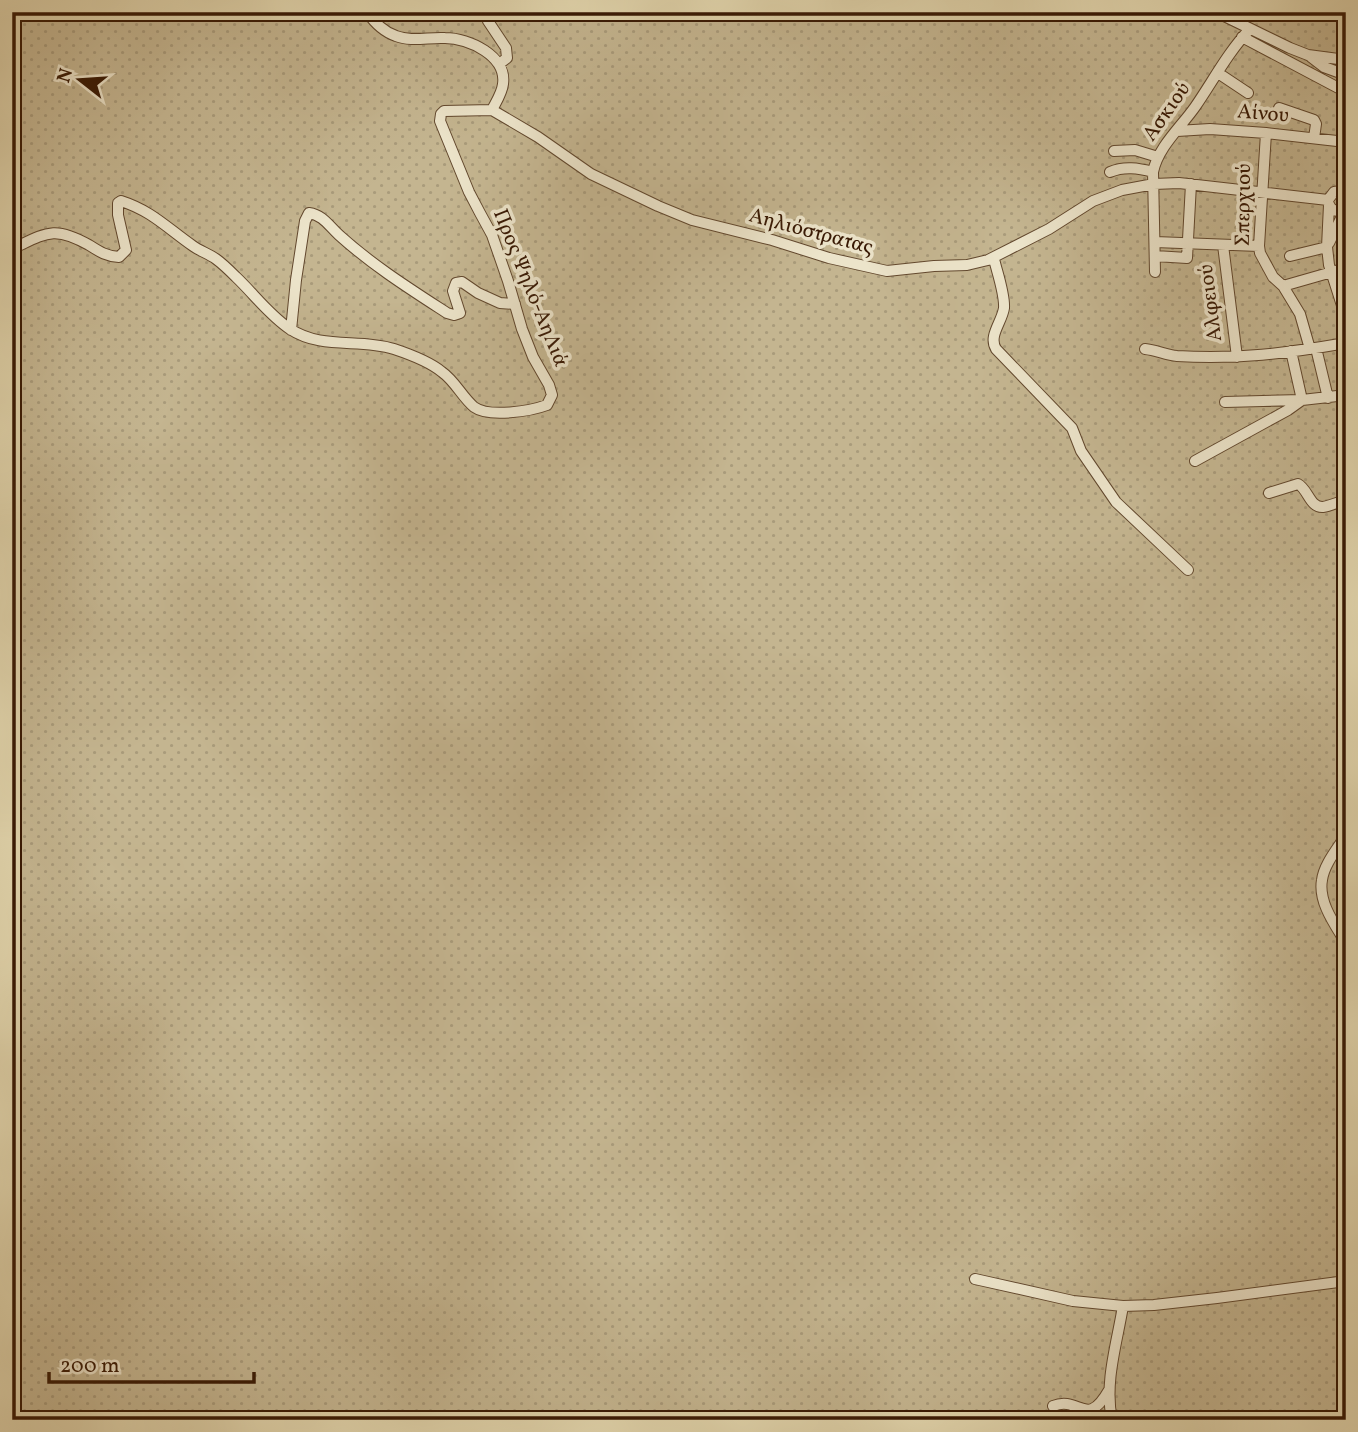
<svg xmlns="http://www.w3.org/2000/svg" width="1358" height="1432" viewBox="0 0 1358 1432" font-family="Vollkorn,serif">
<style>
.park{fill:url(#park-dots);stroke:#7e674a;stroke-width:2}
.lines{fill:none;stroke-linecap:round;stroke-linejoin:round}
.minor-casing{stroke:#62482e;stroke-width:12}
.minor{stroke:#ece4ca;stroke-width:10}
.labels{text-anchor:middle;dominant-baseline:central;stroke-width:7;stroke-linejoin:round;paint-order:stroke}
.street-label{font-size:21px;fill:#381904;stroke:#ece4ca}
</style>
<defs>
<pattern id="park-dots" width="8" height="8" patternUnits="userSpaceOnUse" patternTransform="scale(1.75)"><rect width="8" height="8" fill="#c4b590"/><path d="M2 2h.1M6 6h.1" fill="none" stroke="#a99b7b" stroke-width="1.8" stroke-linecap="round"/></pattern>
</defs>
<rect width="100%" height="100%" fill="#e1d5ad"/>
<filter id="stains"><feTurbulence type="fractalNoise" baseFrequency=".00286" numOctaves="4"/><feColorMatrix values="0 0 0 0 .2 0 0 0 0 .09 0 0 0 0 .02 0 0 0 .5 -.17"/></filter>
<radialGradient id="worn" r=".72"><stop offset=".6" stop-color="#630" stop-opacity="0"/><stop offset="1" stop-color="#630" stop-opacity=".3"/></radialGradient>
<path class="park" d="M12,12h1334v1408h-1334z"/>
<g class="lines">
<g class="minor-casing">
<path id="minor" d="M367,12c7,10 17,20 29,24 15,6 33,1 49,2 24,0 62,18 58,46 -1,9 -7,18 -11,26
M487,12l1,9 18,27 1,10 -8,6
M1216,12l74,36 18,7 38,5
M1242,37l104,55
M1311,57l13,10 22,8
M1218,73l30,20
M1279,108l35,12 2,4 -2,14
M492,110l46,27 53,37 67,32 34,14 80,20 57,18 58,13 47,-5 33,-1 21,-5 61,-31 44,-28 29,-11 32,-6 25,-1 149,17
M1177,131l33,-2 56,4 80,9
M1266,133l-7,113 1,7 13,24 10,9 17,28 10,35
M1114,151l21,-1 23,7
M1110,172c14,-6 28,-4 43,0
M1346,194l-5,-3 -7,1 -6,8c1,10 9,14 18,8
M1329,205l-2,42 2,18 17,53
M1155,242l104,4
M1329,243l17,-35
M1223,245l14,112
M12,249c34,-16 42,-24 77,-4 11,7 17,11 30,12l7,-7 -8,-35v-12l3,-2c31,10 46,27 72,45 7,5 16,8 23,13 7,5 14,12 20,18 18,17 33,38 54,52 32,21 69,9 104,20 15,5 35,12 48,23 13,9 20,25 32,35 15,11 57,4 73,-2l5,-10 -3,-10 -16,-28 -11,-28 -14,-48 -16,-46 -12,-22 -11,-21 -29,-71 1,-7 3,-3 48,-1
M1155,256l32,2 4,-74
M1290,256l37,-9
M994,259c3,13 11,35 10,49 -2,14 -16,28 -8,41l76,79 9,23 35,51 72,68
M1155,272l-2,-100c5,-25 28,-45 42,-65 18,-26 33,-55 55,-78
M1283,286l63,-18
M291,330l5,-50 9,-59 4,-8c14,2 20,13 30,22 33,30 71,54 108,78l7,2 6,-2 -7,-22 3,-8 6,-1 16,11 22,10 15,1
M1316,348l12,50
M1145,349c11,1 21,6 32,7 59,4 111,-3 169,-13
M1225,402l77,-2 44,-5
M1195,461l93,-51 14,-10 -11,-49
M1269,493l29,-9c10,5 12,24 25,23 7,-1 15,-5 23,-7
M1346,835c-8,13 -22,29 -24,45 -4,22 13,45 24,63
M975,1279l98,22 50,5 31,-1 63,-7 129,-17
M1053,1406c27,-11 33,24 56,-16
M1112,1420c-8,-37 5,-77 11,-114"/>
</g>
<use href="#minor" class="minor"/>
</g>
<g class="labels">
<g class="street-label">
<text transform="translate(1167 112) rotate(-55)">Ασκιού</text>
<text transform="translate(1263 114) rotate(5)">Αίνου</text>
<text transform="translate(1244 205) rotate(-89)">Σπερχιού</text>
<text transform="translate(811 232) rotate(15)">Αηλιόστρατας</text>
<text transform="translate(530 288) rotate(68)">Προς Ψηλό-ΑηΛιά</text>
<text transform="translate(1211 303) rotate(-97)">Αλφειού</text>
</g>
</g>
<rect width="1358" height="1432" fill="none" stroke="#e1d5ad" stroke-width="42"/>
<rect x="14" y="14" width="1330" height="1404" fill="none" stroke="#381904" stroke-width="3.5"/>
<rect x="21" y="21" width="1316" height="1390" fill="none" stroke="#381904" stroke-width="2"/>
<g transform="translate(80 80) rotate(287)" stroke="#ece4ca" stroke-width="5" paint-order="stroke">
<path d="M0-5L12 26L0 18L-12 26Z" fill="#381904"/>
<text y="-10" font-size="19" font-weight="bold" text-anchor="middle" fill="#381904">N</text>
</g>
<path d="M49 1372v10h205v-10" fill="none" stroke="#381904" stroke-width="3.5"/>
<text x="60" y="1372" font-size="21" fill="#381904" stroke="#ece4ca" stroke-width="5" paint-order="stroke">200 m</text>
<rect width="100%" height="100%" filter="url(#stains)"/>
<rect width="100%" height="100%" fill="url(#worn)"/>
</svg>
